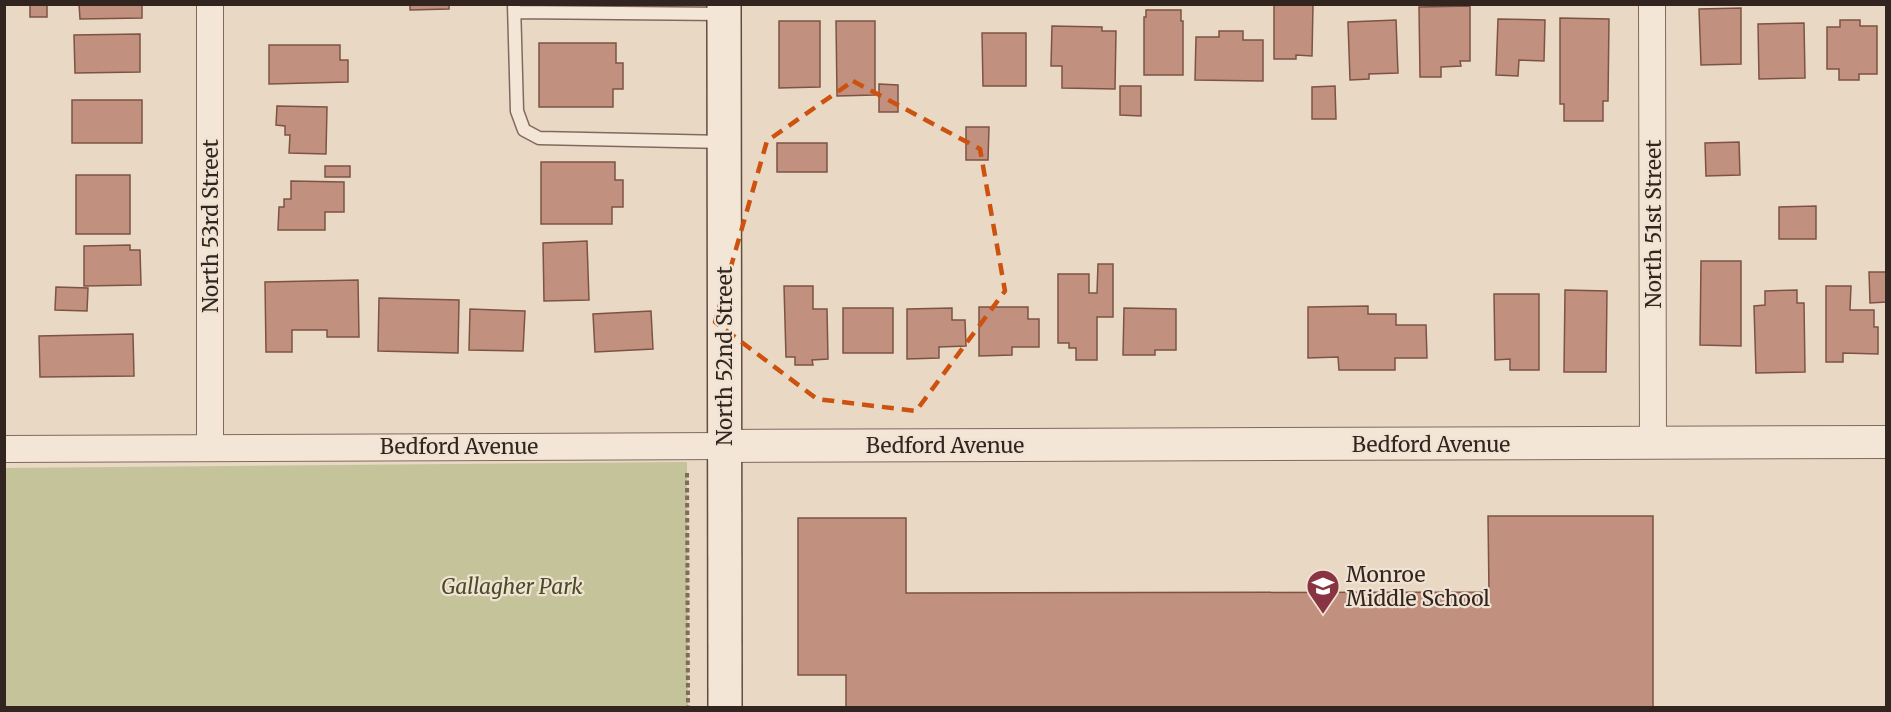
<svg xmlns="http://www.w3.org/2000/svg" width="1891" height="712" viewBox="0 0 1891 712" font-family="Merriweather,serif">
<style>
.green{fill:#c5c399}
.building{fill:#c2907e;stroke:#7d5345;stroke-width:1.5}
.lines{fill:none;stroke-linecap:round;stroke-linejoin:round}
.service-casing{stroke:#816a5d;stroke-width:15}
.minor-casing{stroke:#816a5d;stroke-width:28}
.tertiary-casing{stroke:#816a5d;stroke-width:34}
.secondary-casing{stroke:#624c40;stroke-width:36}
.path{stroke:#816a5d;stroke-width:4;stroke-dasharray:4.5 3;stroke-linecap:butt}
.service{stroke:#f4e6d6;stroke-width:12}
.minor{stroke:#f4e6d6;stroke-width:26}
.tertiary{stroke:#f4e6d6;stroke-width:32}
.secondary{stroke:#f4e6d6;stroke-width:33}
.marked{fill:none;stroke:#cd510f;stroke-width:4.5;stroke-dasharray:12 8;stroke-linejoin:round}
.labels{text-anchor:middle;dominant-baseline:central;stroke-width:4.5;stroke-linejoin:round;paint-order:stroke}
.street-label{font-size:21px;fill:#32251f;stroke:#f1e3d3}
.poi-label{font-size:21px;fill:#32251f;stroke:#f1e3d3;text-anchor:start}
.park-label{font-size:21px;font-style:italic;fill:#494c28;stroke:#f1e3d3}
</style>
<rect width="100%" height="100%" fill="#e8d8c4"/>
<path class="green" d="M687,462l1,245h-683v-239z"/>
<path class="building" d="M30,4h17v13h-17z
M79,4h63v14l-62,1z
M410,4h39v5l-39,1z
M535,4h78v3h-78z
M1274,4h39l-1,52 -16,-1v4h-22z
M1470,6v55h-10l1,5 -20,1v10h-21l-1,-70z
M1741,8v56l-40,1 -2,-56z
M1146,10h35v11h2v54h-39v-58h2z
M1560,18l49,1 -1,82h-5v20h-39v-17h-4z
M1498,19l47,1 -1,41 -25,-1 -1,16 -22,-1z
M1396,20l2,53 -29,1v5l-19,1 -2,-58z
M1840,20h20v6h17v48h-18v6h-20v-11h-12v-42h13z
M779,21h41v66l-41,1z
M836,21h39v74l-38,1z
M1804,23l1,55 -46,1 -1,-55z
M1052,26l50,1v4h14l-1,58 -53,-1v-22h-11z
M1219,31h24v9h20v41l-68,-1 1,-43h23z
M982,33h44v53h-43z
M140,34v38l-65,1 -1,-38z
M539,43h77v20h7v26h-10v18h-74z
M269,45h71v15h8v22l-79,2z
M879,84l19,1v27h-19z
M1120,86h21v30l-21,-1z
M1335,86l1,33h-24v-32z
M72,100h70v43h-70z
M277,106l50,1 -1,47 -37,-1 1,-18h-5v-9l-9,-1z
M966,127h23l-1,33h-22z
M1739,142l1,33 -34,1 -1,-33z
M777,143h50v29h-50z
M541,162h74v18h8v27h-11v17h-71z
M325,166h25v11h-25z
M76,175h54v59h-54z
M291,181l53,1v30h-19v18h-47l1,-23h5v-8h7z
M1816,206v33h-37v-32z
M587,241l2,59 -45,1 -1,-58z
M130,245v5h10l1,35 -57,1v-40z
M1701,261h40v85l-41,-1z
M1098,264h15v53h-16v43h-21v-12h-7v-5h-11v-69h31v19h8z
M1869,272h17v30l-16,1z
M358,280l1,57h-32v-7h-35v22h-26l-1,-70z
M784,286h29v23h14l1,50 -16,1 1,5h-18v-8h-9z
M1826,286h25l-1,24h24v17h4v27l-35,-1v9h-17z
M56,287l32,1 -1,23 -32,-1z
M1565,290l42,1 -1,81h-42z
M1797,290v13h7l1,69 -49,1 -2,-67 11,-1v-14z
M1494,294h45v76h-29v-11l-15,1z
M379,298l80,2 -1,53 -80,-2z
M1368,306v8h28v11h30l1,33h-32v12h-56l-1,-13 -30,1v-51z
M979,307h49v12h11v28h-27v8l-33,1z
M843,308h50v45h-50z
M952,308v12h13l1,26 -27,1v11l-32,1v-50z
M1124,308l52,1v41h-21v5h-32z
M470,309l55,2 -2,40 -54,-1z
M651,311l2,38 -58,3 -2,-38z
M133,334l1,42 -94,1 -1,-41z
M1488,516h165v192h-807v-33h-48v-157h108v75l583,-1z"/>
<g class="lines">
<g class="service-casing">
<path id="service" d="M514,4l3,107 7,19 15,8 185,4
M515,12l208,2"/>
</g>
<g class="minor-casing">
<path id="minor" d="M210,4v443
M1652,4l1,439
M4,449l721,-3"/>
</g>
<g class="tertiary-casing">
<path id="tertiary" d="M725,446l1161,-4"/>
</g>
<g class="secondary-casing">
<path id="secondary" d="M724,4l1,704"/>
</g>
<path class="path" d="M687,473l1,235"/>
<use href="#service" class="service"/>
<use href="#minor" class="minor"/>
<use href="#tertiary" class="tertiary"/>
<use href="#secondary" class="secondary"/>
</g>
<path class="marked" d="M853,81l127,68 25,142 -89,120 -99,-12 -102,-77 52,-181z"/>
<defs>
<g id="school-pin" transform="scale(1.725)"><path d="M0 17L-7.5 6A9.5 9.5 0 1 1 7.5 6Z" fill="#883442" stroke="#f1e3d3"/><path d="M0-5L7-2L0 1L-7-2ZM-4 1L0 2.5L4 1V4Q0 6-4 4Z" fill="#fff"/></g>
</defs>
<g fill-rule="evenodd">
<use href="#school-pin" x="1323" y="586"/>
</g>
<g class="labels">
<g class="street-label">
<text transform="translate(1653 224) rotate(-90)">North 51st Street</text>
<text transform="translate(210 226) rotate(-90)">North 53rd Street</text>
<text transform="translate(724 356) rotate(-90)">North 52nd Street</text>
<text x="1431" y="444">Bedford Avenue</text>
<text x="945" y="445">Bedford Avenue</text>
<text x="459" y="446">Bedford Avenue</text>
</g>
<g class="poi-label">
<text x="1346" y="574">Monroe<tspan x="1346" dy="24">Middle School</tspan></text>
</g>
<g class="park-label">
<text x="512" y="586">Gallagher Park</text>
</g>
</g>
<rect width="1891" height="712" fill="none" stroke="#32251f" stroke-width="12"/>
</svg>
